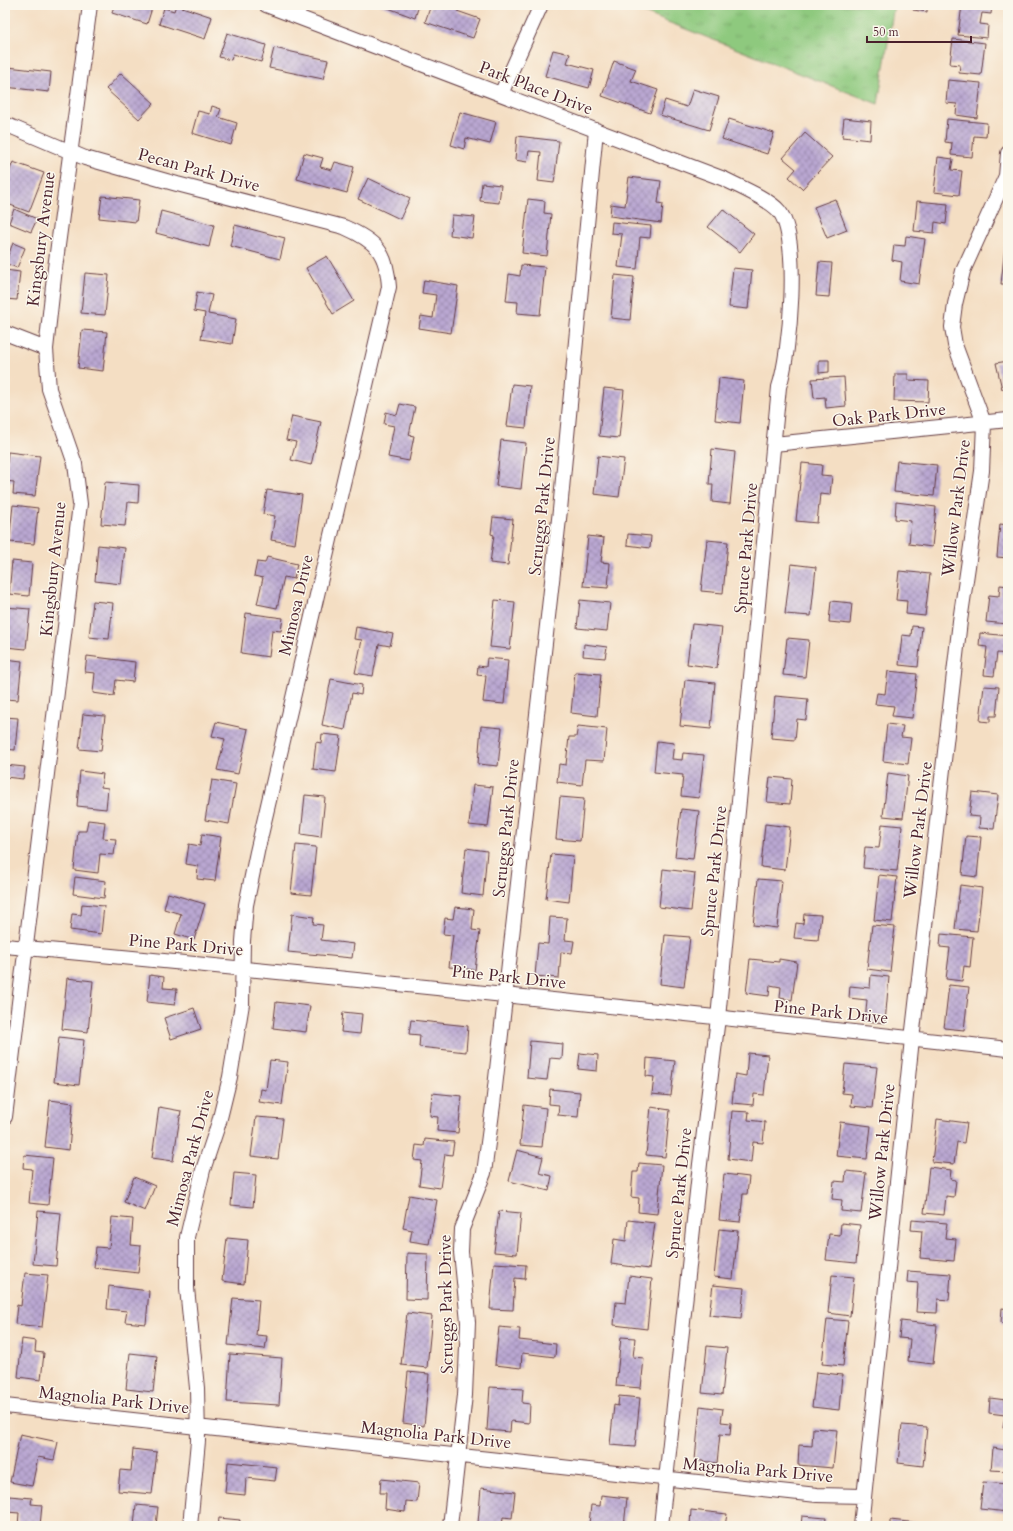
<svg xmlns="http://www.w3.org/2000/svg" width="1013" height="1531" viewBox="0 0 1013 1531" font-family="Cardo,serif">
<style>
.grass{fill:url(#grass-tufts);stroke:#6c7454}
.building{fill:url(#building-cross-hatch)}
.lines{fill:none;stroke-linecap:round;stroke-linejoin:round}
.minor-casing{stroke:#643c42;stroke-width:16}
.minor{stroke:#fff;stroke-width:14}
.labels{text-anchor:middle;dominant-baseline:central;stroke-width:3;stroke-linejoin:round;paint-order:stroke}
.street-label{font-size:17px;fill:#4a1f2b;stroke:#fbf7ec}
</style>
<defs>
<pattern id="grass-tufts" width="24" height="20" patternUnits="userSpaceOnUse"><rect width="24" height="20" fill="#8ec97e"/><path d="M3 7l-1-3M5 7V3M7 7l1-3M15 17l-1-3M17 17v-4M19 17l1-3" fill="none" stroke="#7cac6d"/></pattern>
<pattern id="building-cross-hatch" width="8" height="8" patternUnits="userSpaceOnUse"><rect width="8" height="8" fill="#baa7d2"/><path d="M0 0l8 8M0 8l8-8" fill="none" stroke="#9987ab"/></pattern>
</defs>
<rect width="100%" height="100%" fill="#fbf7ec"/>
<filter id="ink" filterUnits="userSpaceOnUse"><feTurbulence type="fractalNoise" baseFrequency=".025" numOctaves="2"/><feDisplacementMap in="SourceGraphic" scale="8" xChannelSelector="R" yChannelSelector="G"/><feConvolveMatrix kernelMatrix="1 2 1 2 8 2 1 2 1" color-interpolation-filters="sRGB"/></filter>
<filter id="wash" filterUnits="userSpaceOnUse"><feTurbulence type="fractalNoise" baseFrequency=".012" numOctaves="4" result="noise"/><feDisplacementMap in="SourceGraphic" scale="16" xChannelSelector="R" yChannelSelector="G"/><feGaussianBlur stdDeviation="0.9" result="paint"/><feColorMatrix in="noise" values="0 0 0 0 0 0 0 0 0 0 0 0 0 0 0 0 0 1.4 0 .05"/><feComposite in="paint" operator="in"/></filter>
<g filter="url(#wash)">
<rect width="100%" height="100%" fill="#f4dec3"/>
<path class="grass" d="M624,5h270l-16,99z"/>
<g id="blocks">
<path class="building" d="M114,5h39l-6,19 -35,-11z
M176,5l36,12 -7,22 -46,-15 5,-16 10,3z
M380,5h39l-4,13z
M431,5h29l-3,6 23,8 -7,19 -48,-16z
M914,5h13v7l-14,-2z
M962,5h30l-1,9 -9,-1 -2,11 8,1 -1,13 -29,-3z
M227,33l39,12 -5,17 -28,-8 -2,6 -12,-3z
M953,39l32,4 -4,32 -22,-2 1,-8 -10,-1z
M274,48l54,12 -5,19 -54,-11z
M553,50l17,4 -3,9 27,7 -5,18 -44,-12z
M614,61l22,8 -5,12 27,9 -8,23 -48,-17z
M8,67l43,5 -2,20 -44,-5z
M121,73l33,30 -15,16 -33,-30z
M948,80l33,3 -4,35 -21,-3 1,-11 -11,-1z
M693,89l26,8 -10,33 -49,-15 5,-15 22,7z
M212,106l9,3 -3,8 19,6 -6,22 -39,-12 6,-22 12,3z
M460,112l36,10 -6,22 -24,-6 -2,11 -13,-4z
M844,118l27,3 -1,19 -28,-3z
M729,119l45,14 -7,21 -45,-15z
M947,119l40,4 -1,14 -12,-1 -2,21 -21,-2 1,-12 -7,-1z
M805,133l27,24 -30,32 -13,-12 7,-8 -13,-11z
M517,136l42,5 -5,42 -16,-2 3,-29 -12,-1 -2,11 -12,-2z
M304,153l19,5 -3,9 12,3 3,-8 19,5 -7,26 -50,-14z
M938,157l15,2 -2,11 11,1 -3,24 -25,-3z
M13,162l31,11 -15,39 -24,-9v-21z
M629,177l32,4 -3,22 5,1 -2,19 -51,-7 1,-12 14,2z
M368,178l42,20 -10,21 -42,-20z
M482,183l19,2 -2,18 -19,-2z
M102,196l37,4 -3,22 -37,-4z
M528,199l17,2 -1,12 7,1 -4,42 -25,-3z
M835,199l12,31 -20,8 -13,-31z
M917,201l31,3 -2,20 -11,-2 -1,11 -20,-2z
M14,209l23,10 -6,13 -22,-9z
M723,209l31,25 -14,18 -32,-25z
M161,211l53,14 -5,22 -53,-14z
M452,215l23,2 -3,21 -22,-3z
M612,222l39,4 -1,12 -10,-1 -3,32 -19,-2 4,-33 -11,-1z
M235,225l50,13 -5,21 -50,-13z
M906,236l19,3 -6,45 -19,-3 2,-19 -10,-2 2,-15 11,1z
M13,243l12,5 -8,20 -12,-5z
M1005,246h3v38h-7z
M327,256l27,45 -21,13 -27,-46z
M819,262l13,1 -3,34 -13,-1z
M521,265l24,2 -5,48 -23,-2 1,-11 -12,-1 3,-27 11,2z
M733,268l19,2 -4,39 -19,-2z
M5,270l15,2 -3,28 -12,-1z
M85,273l24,2 -4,40 -24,-2z
M615,275l19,2 -4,43 -19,-2z
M424,280l34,6 -7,47 -32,-5 2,-12 12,2 3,-23 -14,-2z
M197,292l15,3 -4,19 28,5 -4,25 -31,-5 4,-26 -11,-2z
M82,330l25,2 -4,39 -25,-3z
M819,360h10v12l-10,1z
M1008,361v27l-6,1 -6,-26z
M895,374h13v6l21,1 -1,21 -34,-1z
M844,377l2,29 -20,2 -1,-11 -11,1 -2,-19z
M719,378l25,3 -4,42 -25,-3z
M512,384l18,2 -4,42 -19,-2z
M604,388l20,2 -5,48 -20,-2z
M400,404l15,3 -6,28 5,1 -5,25 -21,-4 6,-31 -10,-2 2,-12 11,3z
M292,416l29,6 -10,43 -20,-5 5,-18 -10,-2z
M501,440l25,3 -5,46 -25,-3z
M712,449l23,3 -5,52 -18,-2 1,-18h-4z
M8,452l32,4 -5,40 -22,-2 1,-12 -9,-1z
M598,456l26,3 -5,38 -25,-3z
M897,461l40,4 -3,31 -40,-4z
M802,463l20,2 -1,10 11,1 -2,19 -10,-1 -3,29 -21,-2z
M105,482l34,3 -1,18 -10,-1 -3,24 -24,-2z
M267,490l35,5 -7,49 -24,-4 4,-24 -12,-2z
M896,502l40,5 -4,40 -23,-3 2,-23 -16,-2z
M13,505l25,3 -4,36 -25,-2z
M493,517l20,2 -5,46 -18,-2 4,-28 -3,-1z
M1000,524l8,1v33l-11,-1z
M628,534l23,2 -1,12 -23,-3z
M588,536l16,2 -3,24 9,1 -2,25 -25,-2z
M707,540l21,2 -5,51 -22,-2z
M98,545l27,3 -4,36 -26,-3z
M267,557l30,7 -3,15 -10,-2 -7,31 -20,-4 6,-26 -9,-2 3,-14 8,1z
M12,561l20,2 -3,33 -20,-2z
M791,564l25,3 -5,49 -26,-2z
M899,571l31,3 -5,42 -19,-2 1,-13 -11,-1z
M1000,585l8,1v38l-22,-2 3,-27 10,1z
M495,600l20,2 -5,47 -20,-2z
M580,600l30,3 -3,28 -30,-3z
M93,601l20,2 -4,36 -20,-2z
M831,601l21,2 -2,21 -21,-2z
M5,607l25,2 -4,40 -21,-2z
M246,613l37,5 -2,13 -9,-1 -3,27 -28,-4z
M692,624l30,3 -5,41 -30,-4z
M912,626l10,1 -4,40 -19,-2 3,-30 9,1z
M356,627l37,7 -3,12 -11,-2 -6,32 -18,-3 7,-33 -8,-1z
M980,633l28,3v18l-11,-1 -3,23 -10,-1 3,-28 -8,-1z
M787,638l22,2 -4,37 -22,-2z
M584,644l23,3 -2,11 -22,-2z
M87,656l48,6 -2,20 -17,-2 -2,16 -21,-3 2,-20 -10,-1z
M487,658l21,2 -4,44 -21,-2 3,-26 -9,-1 1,-9 8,1z
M5,659l17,2 -4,39 -13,-1z
M888,671l29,3 -5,44 -20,-2 2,-10 -19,-2 2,-11 8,1z
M575,672l26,2 -4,42 -26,-3z
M331,679l31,6 -1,10 -9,-2 -7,37 -23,-5z
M685,680l30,3 -4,46 -31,-3z
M984,686l15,1 -3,29h-6v6l-10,-1z
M775,696l33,3 -2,21 -9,-1 -2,21 -24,-2z
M83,714l22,2 -4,35 -22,-2z
M5,717l13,1 -3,32 -10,-1z
M216,722l32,7 -10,45 -21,-4 8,-31 -13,-3z
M887,724l16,2 -2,11 10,1 -3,26 -25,-3z
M481,726l21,2 -4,38 -20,-2z
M578,726l29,3 -3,32 -19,-1 -3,25 -25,-3 2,-18 7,1 3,-28h7z
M322,734l19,2 -5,36 -23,-3 3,-27 5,1z
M657,741l17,2 -2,16 10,1 1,-7 21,2 -5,43 -18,-2 2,-21 -29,-3z
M5,765l20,2 -2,12 -18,-2z
M80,771l23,3 -2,13 7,1 -2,21 -29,-3z
M888,773l20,3 -5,42 -20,-2z
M770,777l22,2 -2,25 -23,-2z
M212,780l24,4 -7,40 -24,-4z
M473,785l20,2 -5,40 -19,-2z
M972,792l26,3 -4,34 -15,-1 1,-11 -11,-1z
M305,795l20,2 -4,40 -20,-3z
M560,797l24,2 -4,42 -24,-2z
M681,809l18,2 -6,48 -18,-2z
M88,820l17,2 -2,16 13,1 -2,16 -14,-1 -2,19 -24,-3 4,-39h8z
M765,824l25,3 -5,43 -24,-3z
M882,824l20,2 -5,45 -34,-3 2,-21 14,1z
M202,834l19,3 -6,44 -18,-2 1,-13 -12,-2 3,-20 11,2z
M966,836l15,1 -4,40 -15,-2z
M296,845l20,2 -5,48 -20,-2z
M466,848l21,3 -4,45 -22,-3z
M551,854l22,2 -4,46 -23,-3z
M663,869l32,4 -4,38 -32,-4z
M879,875l18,2 -5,45 -18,-2z
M75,877l31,4 -2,17 -31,-4z
M758,879l24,2 -5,47 -24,-3z
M960,885l22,3 -5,43 -22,-2z
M168,893l37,11 -11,36 -19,-6 6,-20 -17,-5z
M82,904l22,2 -3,28 -31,-4 2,-16 9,1z
M455,907l19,2 -2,21 8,1 -5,39 -26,-3 4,-32 -10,-1 2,-16 8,1z
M292,914l22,3 -1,7 10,1 -2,15 33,4 -2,14 -64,-6z
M804,914l17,1 -3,25 -24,-2 2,-15 7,1z
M550,917l17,1 -2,22 9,1 -2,12 -11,-1 -2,26 -24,-2 3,-33 10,1z
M872,925l23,2 -5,45 -23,-3z
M941,934l32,3 -3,30 -6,-1 -2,15 -16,-2 4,-31 -10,-1z
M665,935l25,2 -6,50 -24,-3z
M750,959l29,3v-3l18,3 -5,38 -12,-2 1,-11 -11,-2 -1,11 -23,-3z
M150,975l14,2 -1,11 14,1 -2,16 -28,-3z
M871,975l18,2 -4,46 -20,-2 2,-21 -18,-2 1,-12 20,2z
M67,978l26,3 -5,51 -26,-3z
M949,985l20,2 -5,43 -20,-2z
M276,1002l34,4 -4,26 -33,-4z
M194,1008l7,21 -30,10 -7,-21z
M343,1012l19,2 -2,20 -19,-2z
M411,1020l57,6 -2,26 -47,-5 1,-12 -11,-1z
M59,1037l25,3 -5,45 -25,-3z
M530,1041l33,3 -1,15 -12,-1 -3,22 -20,-2z
M580,1053l18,2 -1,16 -19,-2z
M748,1053l20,2 -4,40 -10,-1 -1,11 -21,-2 3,-29 11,2z
M647,1058l28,3 -4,35 -19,-2 2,-17 -8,-1z
M270,1060l18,2 -6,43 -23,-3 2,-13 5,1z
M845,1064l32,3 -5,41 -21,-2 1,-12 -10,-1z
M550,1089l30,3 -2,25 -20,-2 1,-10 -10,-1z
M432,1093l30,3 -4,37 -21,-2 1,-14 -8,-1z
M50,1100l23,3 -4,47 -24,-3z
M524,1105l22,3 -4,39 -22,-2z
M159,1107l22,4 -8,50 -21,-3z
M651,1107l19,3 -5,47 -19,-2z
M732,1111l17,1 -1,8 17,2 -2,21 -10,-1 -2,20 -23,-3z
M256,1117l27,2 -5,40 -27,-3z
M937,1119l30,4 -3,20 -7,-1 -3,22 -22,-2z
M840,1122l31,4 -4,33 -31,-3z
M425,1139l29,3 -2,13 -7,-1 -5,34 -21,-3 3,-24 -8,-1 2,-15 8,1z
M517,1150l26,7 -4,16 13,3 -3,15 -40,-10z
M24,1155l29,3 -5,47 -19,-2 3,-34 -9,-1z
M639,1163l23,2 -5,49 -19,-2 1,-14 -8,-1 2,-25h5z
M929,1167l22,3 -1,9 6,1 -2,17 -8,-1 -2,19 -20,-2z
M846,1171l20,2 -5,40 -20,-2 1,-11 -10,-1 2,-18 11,1z
M234,1173l22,2 -3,32 -22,-2z
M724,1174l25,3 -2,17h-4l-3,28 -21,-2z
M134,1177l21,9 -10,25 -21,-9z
M409,1195l28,5 -8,44 -19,-3 2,-11 -9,-2z
M38,1211l23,2 -5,53 -23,-2z
M499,1211l22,2 -4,41 -23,-2z
M112,1217l21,2 -2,26 10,1 -3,27 -44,-5 2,-21 13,1z
M628,1220l27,3 -6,46 -38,-5 3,-25 12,2z
M912,1220l35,3 -2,15 11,1 -2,22 -34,-3 2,-27 -11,-1z
M841,1223l19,2 -4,38 -30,-3 3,-26 11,1z
M719,1229l19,2 -5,48 -19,-2z
M227,1238l21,2 -4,44 -22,-3z
M407,1253l21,1 -1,46 -21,-1z
M494,1263l32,2 -1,14 -10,-1 -2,32 -23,-1z
M908,1271l43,3 -2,26 -11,-1 -1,14 -21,-1 2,-29 -11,-1z
M25,1273l23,2 -6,52 -27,-3 2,-19 4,1z
M832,1275l22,2 -4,39 -22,-3z
M629,1276l23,3 -5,50 -33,-4 2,-23 10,1z
M713,1285l31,3 -3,30 -32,-3z
M109,1286l40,5 -3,33 -21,-2 2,-11 -20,-2z
M233,1298l26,2 -3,35 11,1 -2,13 -37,-4z
M1002,1308l6,1v15l-7,-1z
M407,1313l25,3 -5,52 -26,-3z
M827,1319l21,2 -5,45 -21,-2z
M901,1321l36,4 -4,39 -25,-3 2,-22 -11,-1z
M499,1327l21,2 -1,11 37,4 -1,13 -33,-4 -1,15 -26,-3z
M621,1337l14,1 -2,19 11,1 -3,30 -25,-2z
M22,1339l14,2 -1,11 9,1 -3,27 -23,-3z
M707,1346l20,2 -5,47 -20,-2z
M130,1353l27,3 -4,36 -27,-3z
M230,1354l52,4 -3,47 -52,-3z
M408,1372l21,2 -5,52 -21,-3z
M816,1372l26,3 -3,35 -27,-3z
M490,1387l33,2 -1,14 8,1 -1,19 -18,-2 -1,11 -23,-2z
M1007,1390h1v39l-5,-1 2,-13 -16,-2 1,-15 16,2z
M619,1396l21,2 -5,49 -25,-2 4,-40 4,1z
M700,1406l23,3 -2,13 10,1 -1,12 -10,-1 -3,29 -22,-3z
M902,1425l25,2 -4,39 -25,-3z
M813,1428l24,2 -4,38 -35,-3 1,-20 13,1z
M20,1434l38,8 -4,18 -16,-3 -6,29 -22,-4z
M1006,1438l2,1v32l-17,-1 2,-22 12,2z
M133,1449l24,3 -5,42 -34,-3 2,-21 11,1z
M228,1462l49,5 -2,14 -29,-3 -1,17 -20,-2z
M381,1479l38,4 -2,19 -11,-1 -1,11 -20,-3 1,-16h-6z
M983,1482l25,2v28l-28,-3z
M481,1488l34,4 -3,26 -9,-1 -1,9 -24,-3z
M601,1495l26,3 -3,28h-28l-7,-2 2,-19 9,1z
M9,1496l23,2 -1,6 11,1 -2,21h-22l1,-13 -12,-1z
M136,1505l22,2 -2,19h-22z
M691,1510l36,4 -2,12h-35z
M802,1516l24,2 -1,8h-24z
M219,1518l21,2 -1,6h-21z
M890,1520l28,3v3h-28z"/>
</g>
</g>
<g filter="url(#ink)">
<use href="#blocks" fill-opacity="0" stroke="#643c42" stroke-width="1"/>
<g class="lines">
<g class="minor-casing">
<path id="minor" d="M266,5l458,174c14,7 45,20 55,32 22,26 11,144 0,176l-61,631 -18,146 -39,362
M501,94l40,-89
M5,124l80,34 92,26 167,43c32,14 43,25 45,60l-132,565 -11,53 -3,36 -1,63 -12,73 -11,45 -16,48 -16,67v51l10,100 1,53 -8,85
M5,333l41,16
M774,444l234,-24
M5,946c335,31 669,66 1003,103
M5,1117l75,-613 -5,-40 -26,-75 -3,-40 9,-81 35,-263
M5,1406l812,89 47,1
M450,1526l15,-131 3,-73 -7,-70 1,-23 22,-56 9,-68 67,-595 36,-380
M861,1526l51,-487 48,-418 22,-150 2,-48 -29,-78 -3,-18 3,-23 8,-33 43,-95 2,-23"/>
</g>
<use href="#minor" class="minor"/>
</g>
</g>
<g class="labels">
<g class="street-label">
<text transform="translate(536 88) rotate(21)">Park Place Drive</text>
<text transform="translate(199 170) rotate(15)">Pecan Park Drive</text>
<text transform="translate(41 239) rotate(-83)">Kingsbury Avenue</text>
<text transform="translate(889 415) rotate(-6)">Oak Park Drive</text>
<text transform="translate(542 506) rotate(-84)">Scruggs Park Drive</text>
<text transform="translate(956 508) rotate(-83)">Willow Park Drive</text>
<text transform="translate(746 548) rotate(-85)">Spruce Park Drive</text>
<text transform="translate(53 569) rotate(-84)">Kingsbury Avenue</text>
<text transform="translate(296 605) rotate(-77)">Mimosa Drive</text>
<text transform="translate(506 828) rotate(-84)">Scruggs Park Drive</text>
<text transform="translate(918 830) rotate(-83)">Willow Park Drive</text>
<text transform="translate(714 871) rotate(-84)">Spruce Park Drive</text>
<text transform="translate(186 945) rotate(5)">Pine Park Drive</text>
<text transform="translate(509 977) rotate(6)">Pine Park Drive</text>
<text transform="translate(831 1012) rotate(6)">Pine Park Drive</text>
<text transform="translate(882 1152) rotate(-84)">Willow Park Drive</text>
<text transform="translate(190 1158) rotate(-75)">Mimosa Park Drive</text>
<text transform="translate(679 1193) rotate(-84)">Spruce Park Drive</text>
<text transform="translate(446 1304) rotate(-91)">Scruggs Park Drive</text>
<text transform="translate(114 1400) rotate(6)">Magnolia Park Drive</text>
<text transform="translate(436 1435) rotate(6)">Magnolia Park Drive</text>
<text transform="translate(758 1470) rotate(5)">Magnolia Park Drive</text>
</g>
</g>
<rect width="1013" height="1531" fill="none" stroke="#fbf7ec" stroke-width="20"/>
<path d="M867 36v6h104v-6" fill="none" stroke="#4a1f2b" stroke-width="2"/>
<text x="873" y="36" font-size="12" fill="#4a1f2b" stroke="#fbf7ec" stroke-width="3" paint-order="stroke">50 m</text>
</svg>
